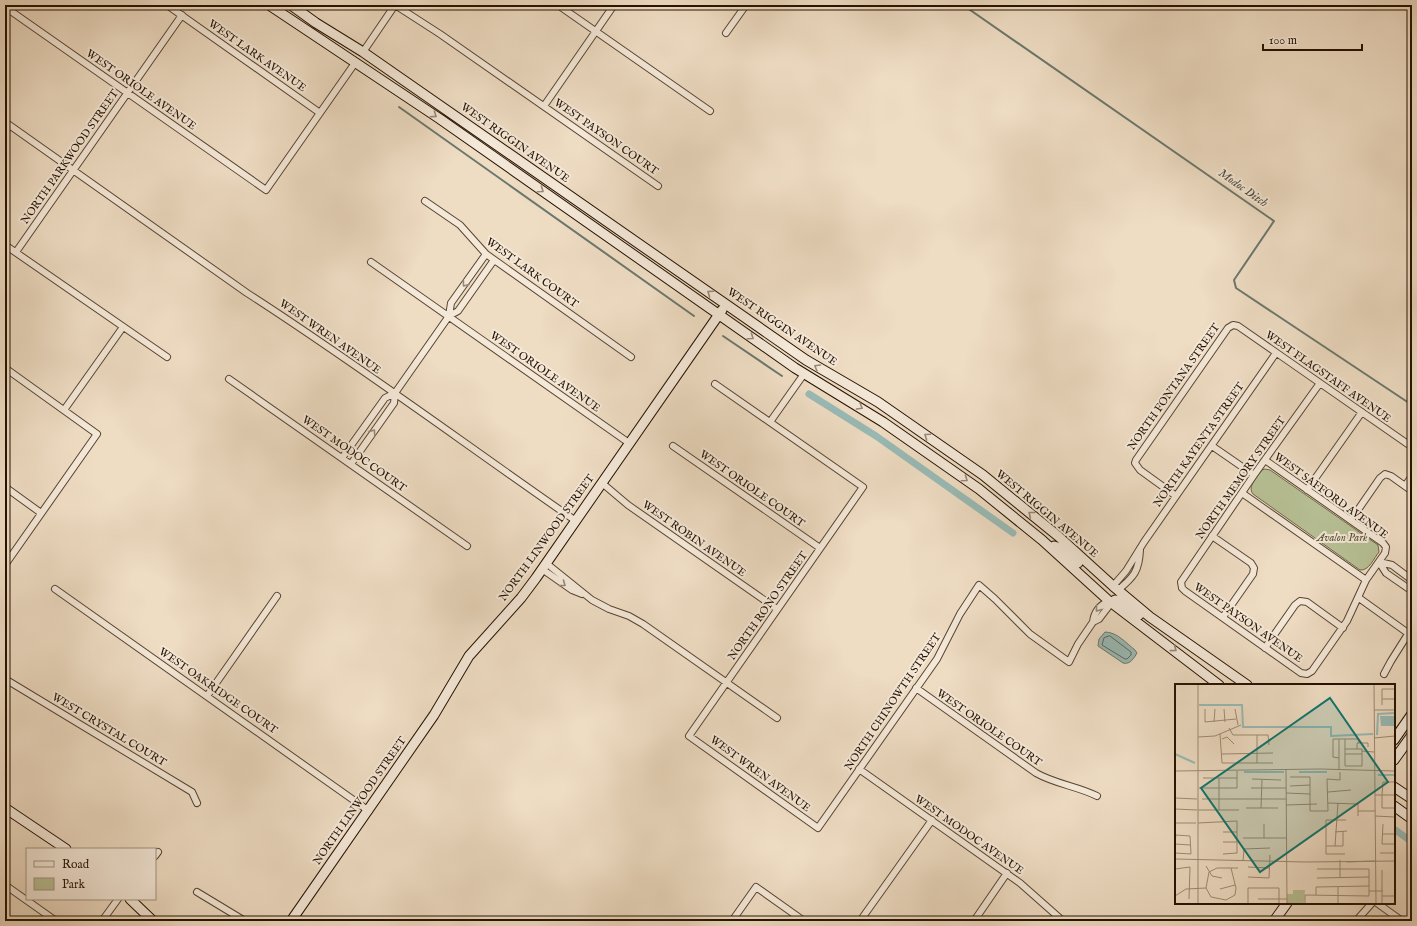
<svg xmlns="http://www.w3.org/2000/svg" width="1417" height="926" viewBox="0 0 1417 926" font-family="'IM FELL English',serif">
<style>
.green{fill:#b7c095;stroke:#6e694a}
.water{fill:#99bbb6;stroke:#6b776d}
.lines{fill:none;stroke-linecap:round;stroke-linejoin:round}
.shore{stroke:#5f665b;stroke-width:1}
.stream{stroke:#6b776d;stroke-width:2}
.canal{stroke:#99bbb6;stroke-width:7}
.street-casing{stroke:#574431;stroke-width:8}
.secondary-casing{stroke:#251200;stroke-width:11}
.street{stroke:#f4e8d8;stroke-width:6}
.secondary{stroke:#f4e8d8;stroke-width:9}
.oneway{stroke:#978877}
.labels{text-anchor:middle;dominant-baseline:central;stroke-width:4;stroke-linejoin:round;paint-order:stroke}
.street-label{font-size:11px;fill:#251200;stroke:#f4e8d8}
.park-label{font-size:11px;font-style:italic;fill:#584f34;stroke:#f4e8d8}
.water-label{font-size:12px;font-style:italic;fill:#4e4d40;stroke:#f4e8d8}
.inset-river{fill:none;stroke:#99bbb6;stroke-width:2}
.inset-road{fill:none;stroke:#9e8b75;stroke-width:1}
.view{fill:#0f766e;fill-opacity:0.15;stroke:#0f766e;stroke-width:2}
.inset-edge{fill:none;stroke:#251200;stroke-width:2}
</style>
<rect width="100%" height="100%" fill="#eedcc3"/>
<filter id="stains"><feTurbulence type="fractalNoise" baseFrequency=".005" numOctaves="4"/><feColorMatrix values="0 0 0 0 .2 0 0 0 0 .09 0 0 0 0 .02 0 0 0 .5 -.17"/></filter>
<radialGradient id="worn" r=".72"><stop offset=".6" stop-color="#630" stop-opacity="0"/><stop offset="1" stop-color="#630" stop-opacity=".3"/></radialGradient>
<path class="green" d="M1265,469l5,1 108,75 1,7c-5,6 -10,19 -19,18l-107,-76c-6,-8 4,-17 9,-24z"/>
<path class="water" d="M1105,632c12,0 21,11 30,18l2,3c-3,5 -7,12 -14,10l-25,-17 1,-7z"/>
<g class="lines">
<path class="shore" d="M1110,636l21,16v3l-4,4h-2l-23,-14 2,-7z"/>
<path class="stream" d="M963,5l311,216 -40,59 2,8 176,117
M399,107l295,209
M723,336l59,40"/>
<path class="canal" d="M809,394l67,42 137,97
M1394,829l18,13"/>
<g class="street-casing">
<path id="street" d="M167,5l153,108
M395,5l45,29 218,152
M558,5l152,106
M5,7l261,183 89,-127
M726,33l20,-28
M363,52l32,-47
M544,106l70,-101
M5,122l242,171c112,72 219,152 329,228
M425,201l35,24 26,29 145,103
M5,245l162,112
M16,252l166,-237
M371,262l258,181
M449,316l2,-13 35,-49
M5,368l92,66 -92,131
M229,379l238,167
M715,384l148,103 -174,249 129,92 119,-169 23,-45 19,-29 16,14 35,35 39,28 9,-18 15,-22 6,-3 13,-17
M64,410l59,-83
M770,422l34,-48
M673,446l147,102
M1212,446l42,29
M342,458l43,-60 10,-5 54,-77 9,-5 36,-51
M1265,460l118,83 3,4 -1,6 -19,27 -19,41 -35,50 -5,3 -6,-1 -116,-82 -3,-3 -1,-6 73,-107 66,-92
M351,464l43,-61 1,-10
M602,483l26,22 149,104
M1405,486l7,-10
M5,487l36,26
M1307,490l55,-78
M1242,493l124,87
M1176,496l-36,-26 -5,-7 1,-3 92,-132 5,-3 5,1 174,121
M1351,520l29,-42 5,-4 6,2 21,15
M1212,536l39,27 3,5 -1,6 -30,43
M1379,562l7,11 26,18
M1379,562l13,3 20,15
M546,563l46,37 17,9 20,7 14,8 134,94
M542,569l30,21 10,4
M1113,586l13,-15 18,-29 132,-189
M55,589l314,222
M1118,590c16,-13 21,-19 22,-40
M1359,598l53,38
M1093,622c1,-10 7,-17 16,-21
M1265,648l30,-43 5,-4 7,1 36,26
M1384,674l7,-13 17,-27
M5,679l187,113 5,11
M916,688l120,85c19,11 41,13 61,23
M207,696l70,-100
M859,769l161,114 43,38
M155,856l3,-4
M5,885l51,36
M197,892l48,29
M1377,903l25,18
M102,921l16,-22
M732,921l24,-34 48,34
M860,921l72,-101
M974,921l33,-48
M1356,921l16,-18"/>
</g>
<g class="secondary-casing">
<path id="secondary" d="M269,5l171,114 355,249 88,54 96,67 63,51 67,61 110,84
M291,5l25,18 47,29 443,308 72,42 105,73 75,61 55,50 37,31 97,68
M1054,546l6,2 18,15
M1115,600l5,1 19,14
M1394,740l18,-26
M1394,760l18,-25
M1394,787l18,12
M1394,806l18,13
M5,808l61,41
M130,899l23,22
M291,921l143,-206 35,-59 52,-58 15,-20 186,-268
M1274,921l13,-18"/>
</g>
<use href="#street" class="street"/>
<use href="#secondary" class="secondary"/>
</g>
<defs><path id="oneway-chevron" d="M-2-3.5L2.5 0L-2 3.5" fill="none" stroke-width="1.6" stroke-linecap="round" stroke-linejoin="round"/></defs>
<g class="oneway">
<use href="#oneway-chevron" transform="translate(434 115) rotate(34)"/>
<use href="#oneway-chevron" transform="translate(541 190) rotate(35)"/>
<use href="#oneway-chevron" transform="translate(465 284) rotate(126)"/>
<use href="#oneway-chevron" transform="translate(710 293) rotate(-145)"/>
<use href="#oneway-chevron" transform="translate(751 337) rotate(35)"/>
<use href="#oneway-chevron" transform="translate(817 367) rotate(-150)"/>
<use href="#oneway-chevron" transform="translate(860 407) rotate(30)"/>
<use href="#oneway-chevron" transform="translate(373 432) rotate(-55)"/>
<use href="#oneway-chevron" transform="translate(927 436) rotate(-145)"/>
<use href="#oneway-chevron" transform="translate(965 479) rotate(35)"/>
<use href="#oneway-chevron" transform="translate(1031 514) rotate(-141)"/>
<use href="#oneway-chevron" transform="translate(563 584) rotate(36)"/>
<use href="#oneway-chevron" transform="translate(1098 609) rotate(128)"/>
<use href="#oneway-chevron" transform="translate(1174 649) rotate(37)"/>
</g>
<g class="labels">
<g class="street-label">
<text transform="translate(257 56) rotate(35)">WEST LARK AVENUE</text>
<text transform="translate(141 90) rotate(35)">WEST ORIOLE AVENUE</text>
<text transform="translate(606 137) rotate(35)">WEST PAYSON COURT</text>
<text transform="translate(515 143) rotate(35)">WEST RIGGIN AVENUE</text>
<text transform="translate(70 157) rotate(-55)">NORTH PARKWOOD STREET</text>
<text transform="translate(532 273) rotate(36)">WEST LARK COURT</text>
<text transform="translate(782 327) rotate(34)">WEST RIGGIN AVENUE</text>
<text transform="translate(330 337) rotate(35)">WEST WREN AVENUE</text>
<text transform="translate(545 372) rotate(35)">WEST ORIOLE AVENUE</text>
<text transform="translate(1328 377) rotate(35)">WEST FLAGSTAFF AVENUE</text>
<text transform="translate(1174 387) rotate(-55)">NORTH FONTANA STREET</text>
<text transform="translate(1199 445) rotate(-55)">NORTH KAYENTA STREET</text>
<text transform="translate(354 454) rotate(35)">WEST MODOC COURT</text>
<text transform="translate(1241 478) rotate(-55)">NORTH MEMORY STREET</text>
<text transform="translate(752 489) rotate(35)">WEST ORIOLE COURT</text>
<text transform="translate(1331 496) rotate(36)">WEST SAFFORD AVENUE</text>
<text transform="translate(1047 514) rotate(40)">WEST RIGGIN AVENUE</text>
<text transform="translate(547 538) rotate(-54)">NORTH LINWOOD STREET</text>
<text transform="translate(694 539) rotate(35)">WEST ROBIN AVENUE</text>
<text transform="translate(768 606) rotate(-55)">NORTH RONO STREET</text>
<text transform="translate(1248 623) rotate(35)">WEST PAYSON AVENUE</text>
<text transform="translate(218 691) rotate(35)">WEST OAKRIDGE COURT</text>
<text transform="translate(893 702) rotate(-56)">NORTH CHINOWTH STREET</text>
<text transform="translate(989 728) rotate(35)">WEST ORIOLE COURT</text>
<text transform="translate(109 730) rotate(31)">WEST CRYSTAL COURT</text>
<text transform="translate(760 774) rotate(36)">WEST WREN AVENUE</text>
<text transform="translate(360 801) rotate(-55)">NORTH LINWOOD STREET</text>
<text transform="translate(969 835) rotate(35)">WEST MODOC AVENUE</text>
</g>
<g class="park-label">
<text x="1342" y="538">Avalon Park</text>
</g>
<g class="water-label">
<text transform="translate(1243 188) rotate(35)">Modoc Ditch</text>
</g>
</g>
<g transform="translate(1175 684)">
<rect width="220" height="220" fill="#eedcc3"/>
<path d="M118,206h12l-1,14h-17v-10h6z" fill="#b7c095"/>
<path d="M205,32h15v10h-14z" fill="#99bbb6"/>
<path class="inset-river" d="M24,21h43l1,22h88v9l42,-2M202,51l1,-21 17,-1M0,70l20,9M69,88h40M124,88h28M203,91h17"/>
<path class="inset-road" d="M23,0v220M199,0l2,220M207,15h13M207,21v-16h13M30,25v13l31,-3M49,25l1,13M60,25l3,16M199,26h21M39,38l1,-13M54,44l4,7h35l1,10M45,50l2,29h51M82,51v28M23,53l17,-1 26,-11M199,54l21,-2M47,55l5,-2 7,7M164,55v31M170,65h17v17h-17v-27M182,65v-6h11v4M187,67l12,1M47,70l51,-1M170,70h17M164,74l-6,-1v-18h25l1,4M111,85l1,135M0,87l145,-2 75,2M115,93h20v34h18l-1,-32 13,1v-8M28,94h34M44,94v32M77,95l29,1M220,98h-12l-1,13v13h13M115,102l20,-1M24,104h38v-17M76,104h35M153,108l23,-2M111,109l24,1M200,111h20M0,114l22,1M27,115h84M153,119l30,1v12M111,121l31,-1M71,124h32M86,124l1,-28M0,125l22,1M23,126h41M183,127h17M200,132l20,1M0,139h21M23,139l39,-2v32l-14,1M89,140v14M208,140l-1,20h13M48,148h14M160,148l12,-1M207,150h13M68,154h43M0,157l1,-6 14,1 1,18 -16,-1M48,158h14M0,160l15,1M151,162h17v-15M160,162l3,-43M205,169h15M170,170h-19v-34h20M0,175l131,3 89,-1M165,176v18M68,177l1,-12 26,-1M172,178l28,-1M31,182l6,10 10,2M73,183l21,1M56,184l5,20 -1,7 -9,5 -15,-3 -5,-9 3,-16 8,-4h21M0,185l15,-2 -1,32M73,193l21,1 1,-23M142,194l52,-1M163,203v17M45,205l15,-4M194,207h14M141,211v-8l53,-1M0,212l11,-7 20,-1M207,212h13M83,215h29M73,220v-16h31v16M130,220v-9l64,1v-27h-52M207,220v-34"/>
<path class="view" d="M155,14l58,84 -128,90 -59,-84z"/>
<rect width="220" height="220" class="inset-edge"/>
</g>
<rect width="1417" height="926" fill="none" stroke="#eedcc3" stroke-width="20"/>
<rect x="6" y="6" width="1405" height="914" fill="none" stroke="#251200" stroke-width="2"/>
<rect x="10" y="10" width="1397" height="906" fill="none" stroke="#251200"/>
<rect x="26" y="848" width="130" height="52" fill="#f4e8d8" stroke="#a19282"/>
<rect x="34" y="861" width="20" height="6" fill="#f4e8d8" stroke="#a19282"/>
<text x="62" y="868" font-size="12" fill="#251200">Road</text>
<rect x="34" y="878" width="20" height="12" fill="#b7c095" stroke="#a19282"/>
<text x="62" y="888" font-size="12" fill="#251200">Park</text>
<path d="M1263 44v6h99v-6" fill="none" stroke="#251200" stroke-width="2"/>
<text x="1269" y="44" font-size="12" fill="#251200" stroke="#f4e8d8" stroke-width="3" paint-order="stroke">100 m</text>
<rect width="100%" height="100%" filter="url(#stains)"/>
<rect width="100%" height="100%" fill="url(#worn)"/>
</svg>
